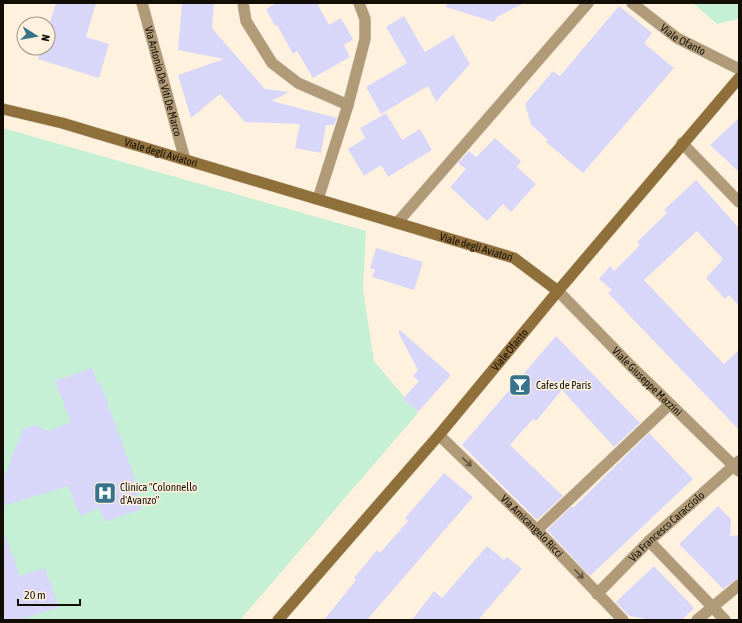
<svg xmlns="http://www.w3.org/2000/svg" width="742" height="623" viewBox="0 0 742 623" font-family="'Asap Condensed',sans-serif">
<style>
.green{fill:#c6f0d5}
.building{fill:#d8d7fa}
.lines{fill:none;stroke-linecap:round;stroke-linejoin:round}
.service-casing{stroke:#d8cdba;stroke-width:12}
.minor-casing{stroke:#d8cdba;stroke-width:12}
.tertiary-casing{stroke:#d8cdba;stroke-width:12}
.secondary-casing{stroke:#d8cdba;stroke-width:12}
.service{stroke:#b09a78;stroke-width:11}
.minor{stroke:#b09a78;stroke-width:11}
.tertiary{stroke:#b09a78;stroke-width:11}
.secondary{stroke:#8f6f3a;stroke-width:11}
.oneway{stroke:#61543e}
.labels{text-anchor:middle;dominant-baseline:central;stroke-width:3;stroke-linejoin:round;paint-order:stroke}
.street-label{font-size:11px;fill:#120d05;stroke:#fef1dd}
.poi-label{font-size:11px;fill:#120d05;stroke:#fef1dd;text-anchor:start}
</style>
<rect width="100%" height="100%" fill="#fef1dd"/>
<path class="green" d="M693,3h46v16l-22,5z
M3,128l363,103 -3,58 11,72 44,52 -178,207h-237z"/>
<path class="building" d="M56,3h40l-10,34 23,7 -10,34 -61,-19 4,-11h6v-19z
M182,3h32l-2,25 12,14 41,47 24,3 -17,9 65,17 -3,7h-8l-5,28 -26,-5 5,-24 -55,-2 -25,-28 -29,24 -13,-43 46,-16 -46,-9z
M277,3h40l12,22 12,-7 12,21 -9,6 6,12 -37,21 -16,-27 -4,3 -16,-29 -2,1 -9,-17z
M447,3h77l-27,14 -3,5 -48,-15z
M619,6l33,27 -8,10 30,25 -91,105 -37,-31 2,-2 -17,-15 -6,-21 28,-33 7,5z
M404,16l21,36 28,-17 17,29 -34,38 -8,-16 -47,28 -15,-27 41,-24 -21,-36z
M386,113l16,27 18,-11 12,21 -44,27 -7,-12 -17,11 -16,-27 17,-11 -5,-10z
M739,118v54l-29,-27z
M495,138l26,23 -4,6 19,17 -25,28 -8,-8 -16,17 -37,-34 16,-18 -8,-6 11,-12 7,6z
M696,180l43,48v78l-10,-11 -4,4 -19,-21 17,-19 -26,-28 -53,49 80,84 15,-14v80l-131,-137 4,-3 -13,-11 11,-13 4,5 26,-26 -3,-3 30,-29 -3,-3z
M376,248l47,14 -9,28 -42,-13 3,-7 -5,-2z
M400,330l51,45 -33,37 -15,-13 16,-18 -6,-5 5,-6 -20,-38z
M556,336l84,87 -26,24 -52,-57 -26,31 -3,-2 -23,26 53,51 -26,24 -75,-75z
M92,368l5,15 3,-1 40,111 -4,1 6,15 -37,13 -5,-14 -20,8 -12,-30 -65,20v-26l20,-51 13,-4 12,6 23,-9 -16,-41z
M649,433l44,46 -103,97 -43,-46 25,-24 1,2z
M444,473l29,24 -106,123h-43l32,-40 -2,-2 23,-28 3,3 28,-32 -3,-3z
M718,506l13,13 -1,17 9,-1v43l-16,11 -44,-45z
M5,535l15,41 25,-8 14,39 -39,13h-17v-84z
M487,546l17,14 3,-3 15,12 -44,51h-66l22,-29 8,7z
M654,566l40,42 -12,12h-37l-2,-2 -14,-2 -13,-14z"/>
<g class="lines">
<g class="service-casing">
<path id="service" d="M537,530l133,-126"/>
</g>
<g class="minor-casing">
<g id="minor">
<path id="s1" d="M142,3l43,157"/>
<path d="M243,3l3,18 26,42 26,20 50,22"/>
<path id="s2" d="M632,3l45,35 62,31"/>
<path d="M682,143l57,59"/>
<path d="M318,199l30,-94 17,-66v-20l-6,-16"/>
<path d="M397,223l191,-220"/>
<path id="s3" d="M439,435l98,95 86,90"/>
<path d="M649,541l76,79"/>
<path id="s4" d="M597,594l52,-53 90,-80"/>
<path d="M697,620l42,-35"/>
</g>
</g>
<g class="tertiary-casing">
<g id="tertiary">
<path id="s5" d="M558,291l73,75 108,105"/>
</g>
</g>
<g class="secondary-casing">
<g id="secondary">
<path id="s6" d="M3,109l59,14 452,135 44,33"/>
<path id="s7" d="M278,620l161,-185 119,-144 181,-213"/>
</g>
</g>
<use href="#service" class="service"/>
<use href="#minor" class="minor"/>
<use href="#tertiary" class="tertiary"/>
<use href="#secondary" class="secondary"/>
</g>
<defs><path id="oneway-shaft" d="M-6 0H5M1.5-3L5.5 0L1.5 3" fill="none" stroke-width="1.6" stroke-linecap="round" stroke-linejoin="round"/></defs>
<g class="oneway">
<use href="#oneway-shaft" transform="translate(467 462) rotate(44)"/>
<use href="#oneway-shaft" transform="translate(579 574) rotate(46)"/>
</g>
<defs>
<g id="bar-square" transform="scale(1.15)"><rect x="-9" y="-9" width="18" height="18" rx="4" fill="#38738b" stroke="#fef1dd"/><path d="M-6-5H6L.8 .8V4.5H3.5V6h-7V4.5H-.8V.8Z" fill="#fff"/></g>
<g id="hospital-square" transform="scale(1.15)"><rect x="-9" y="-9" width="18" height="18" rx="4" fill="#38738b" stroke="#fef1dd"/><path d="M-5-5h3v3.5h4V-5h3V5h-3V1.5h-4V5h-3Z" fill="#fff"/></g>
</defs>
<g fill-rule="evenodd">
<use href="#bar-square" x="520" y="385"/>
<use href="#hospital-square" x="105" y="493"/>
</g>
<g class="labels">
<g class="street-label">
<text stroke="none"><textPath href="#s2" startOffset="63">Viale Ofanto</textPath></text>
<text stroke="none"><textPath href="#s1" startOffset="81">Via Antonio De Viti De Marco</textPath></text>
<text stroke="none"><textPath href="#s6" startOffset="164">Viale degli Aviatori</textPath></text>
<text stroke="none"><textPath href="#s6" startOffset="493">Viale degli Aviatori</textPath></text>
<text stroke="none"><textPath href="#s7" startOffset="356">Viale Ofanto</textPath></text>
<text stroke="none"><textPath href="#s5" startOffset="127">Viale Giuseppe Mazzini</textPath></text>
<text stroke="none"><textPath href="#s3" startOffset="130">Via Amicangelo Ricci</textPath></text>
<text stroke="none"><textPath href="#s4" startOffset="97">Via Francesco Caracciolo</textPath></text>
</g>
<g class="poi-label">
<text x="536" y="385">Cafes de Paris</text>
<text x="120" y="487">Clinica "Colonnello<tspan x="120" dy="13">d'Avanzo"</tspan></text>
</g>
</g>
<rect width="742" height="623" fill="none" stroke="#120d05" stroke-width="8"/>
<g transform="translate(36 36) rotate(101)"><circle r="19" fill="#fef1dd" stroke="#a09687"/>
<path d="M0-3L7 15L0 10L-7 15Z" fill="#38738b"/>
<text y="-6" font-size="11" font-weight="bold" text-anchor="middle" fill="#120d05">N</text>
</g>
<path d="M18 599v6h62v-6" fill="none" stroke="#120d05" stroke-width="2"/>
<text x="24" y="599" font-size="12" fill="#120d05" stroke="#fef1dd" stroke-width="3" paint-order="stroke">20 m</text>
</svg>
